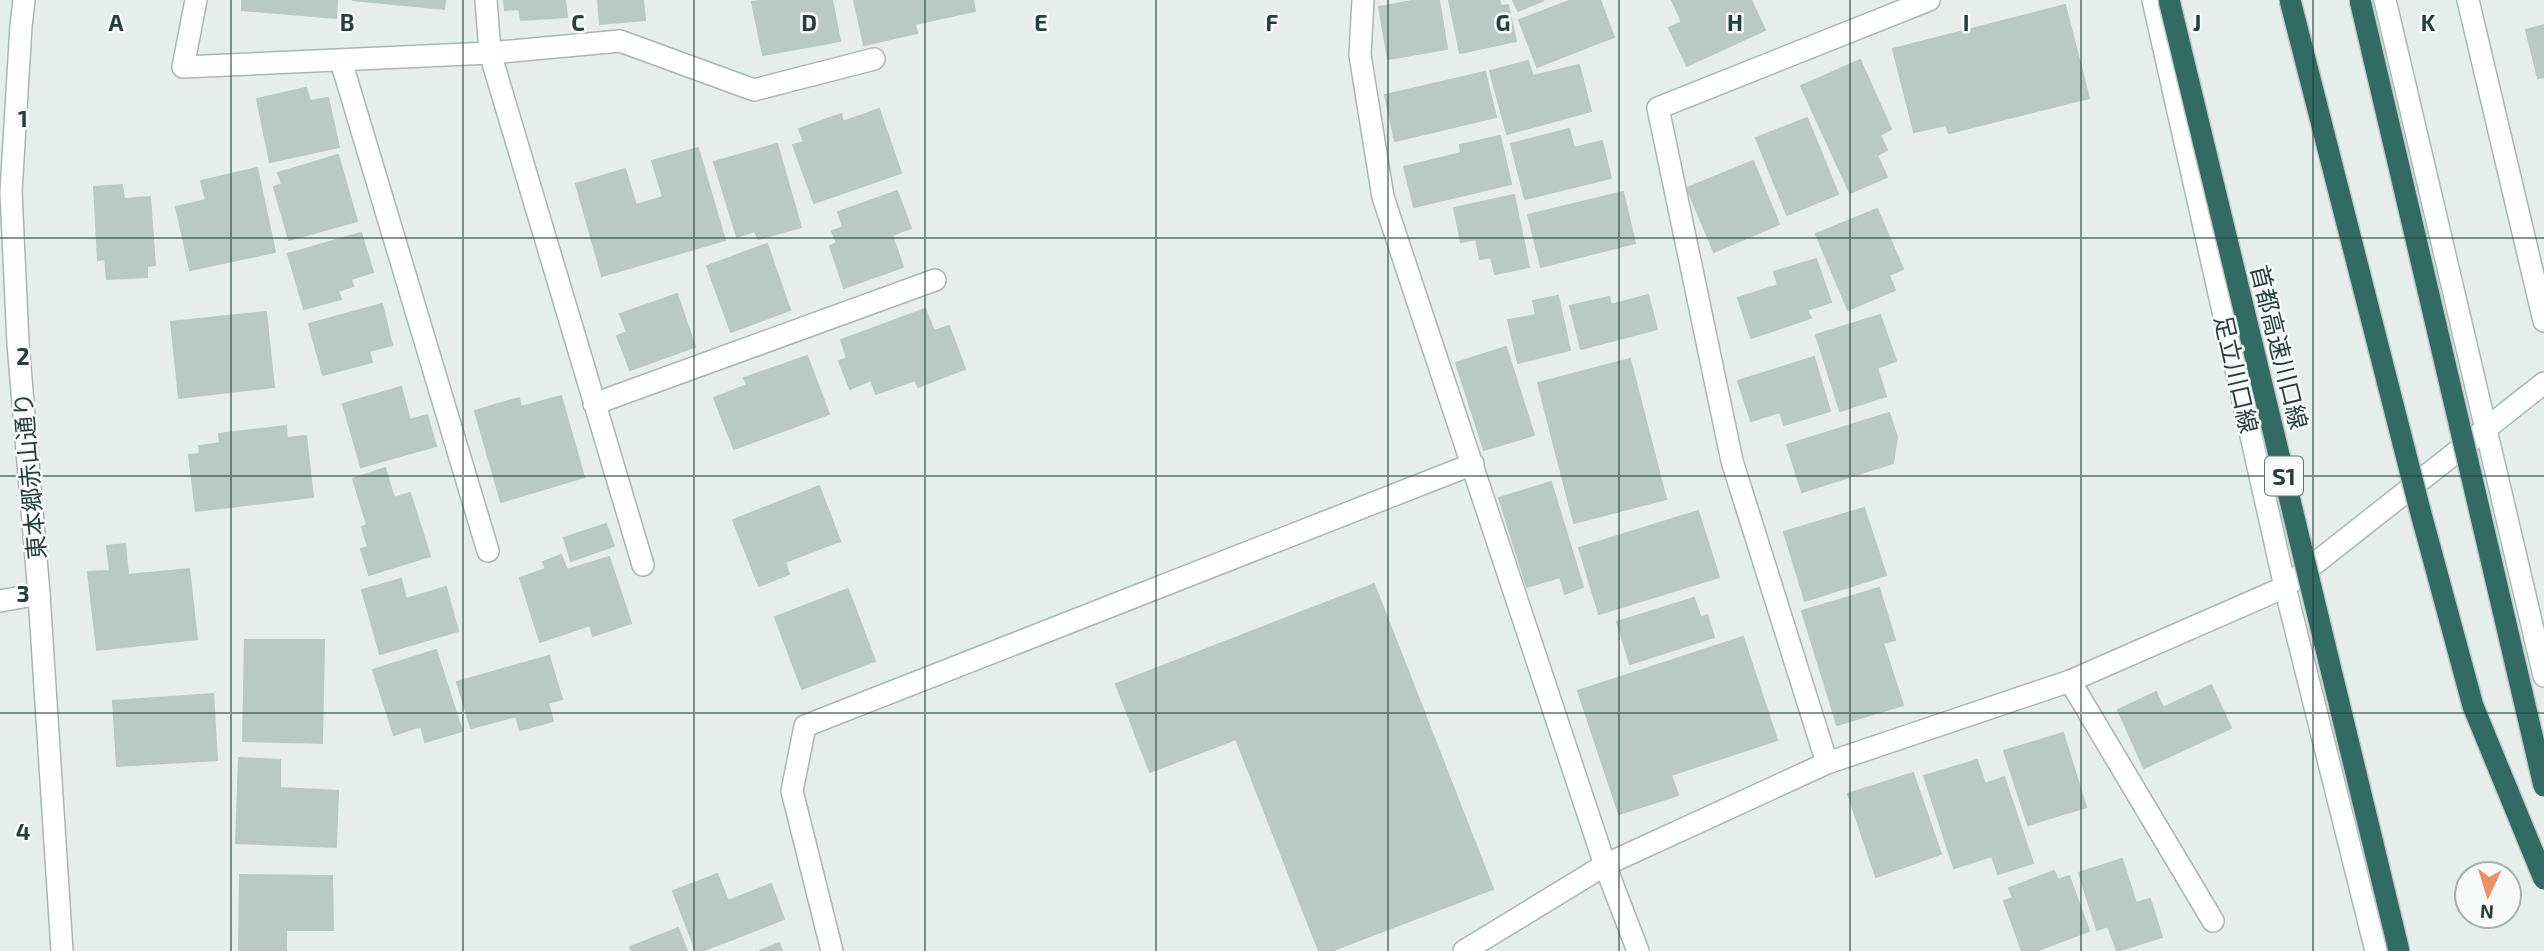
<svg xmlns="http://www.w3.org/2000/svg" width="2544" height="951" viewBox="0 0 2544 951" font-family="'Exo 2','Noto Sans JP',sans-serif">
<style>
.building{fill:#bbc9c4;stroke:#b8c8c2;stroke-width:2}
.lines{fill:none;stroke-linecap:round;stroke-linejoin:round}
.service-casing{stroke:#a8b6b3;stroke-width:24}
.minor-casing{stroke:#a8b6b3;stroke-width:24}
.tertiary-casing{stroke:#a8b6b3;stroke-width:24}
.secondary-casing{stroke:#a5bab4;stroke-width:24}
.service{stroke:#fff;stroke-width:21}
.minor{stroke:#fff;stroke-width:21}
.tertiary{stroke:#fff;stroke-width:21}
.secondary{stroke:#fff;stroke-width:21}
.motorway-bridge-casing{stroke:#c2cac8;stroke-width:24;stroke-linecap:butt}
.motorway-bridge{stroke:#326b64;stroke-width:21}
.grid{fill:none;stroke:#25403b;stroke-width:2;stroke-opacity:0.55}
.labels{text-anchor:middle;dominant-baseline:central;stroke-width:5;stroke-linejoin:round;paint-order:stroke}
.shield{fill:#f7faf9;stroke:#647874;stroke-width:2}
.shield-label{font-size:23px;font-weight:bold;fill:#25403b}
.street-label{font-size:24px;fill:#25403b;stroke:#f7faf9}
.grid-label{font-size:23px;text-anchor:middle;font-weight:bold;fill:#25403b;stroke:#f7faf9;stroke-width:5;stroke-linejoin:round;paint-order:stroke}
</style>
<rect width="100%" height="100%" fill="#e6eeeb"/>
<path class="building" d="M242,0h95l-1,18 -94,-8z
M352,0h93l-1,9z
M504,0h61l2,17 -46,3 -2,-11 -14,1z
M598,0h45l2,20 -45,4z
M765,0h67l8,41 -77,14 -11,-53z
M854,0h119l2,11 -60,13 2,9 -53,12z
M1417,0h22l8,49 -59,10 -9,-52z
M1449,0h50l2,6 7,-1 8,36 -56,12z
M1513,0h31l-26,11z
M1572,0h28l14,37 -77,30 -18,-47z
M1672,0h79l14,30 -78,36 -18,-38 13,-6z
M2065,5l24,93 -140,35 -3,-8 -32,7 -21,-83z
M2544,25v52l-6,1 -12,-48z
M1860,60l31,69 -11,6 7,15 -10,5 10,22 -37,16 -49,-107z
M1528,61l5,15 46,-11 12,46 -84,23 -17,-63z
M1485,72l11,45 -101,24 -10,-46z
M306,88l4,13 18,-3 11,49 -69,15 -13,-63z
M879,109l22,64 -87,30 -21,-58 11,-3 -5,-13 42,-15 2,8z
M1807,118l31,76 -51,21 -31,-77z
M1569,129l5,19 28,-7 9,37 -86,21 -14,-55z
M1500,136l11,48 -97,23 -10,-40 57,-14 -1,-8z
M777,144l24,83 -43,12 -3,-8 -18,6 -23,-75z
M698,148l27,92 -123,36 -26,-92 49,-15 11,36 27,-8 -11,-36z
M338,155l19,66 -68,19 -15,-53 8,-3 -4,-11z
M1753,161l26,63 -65,28 -27,-64z
M257,168l18,84 -85,18 -14,-63 30,-7 -5,-19z
M122,185l2,14 26,-2 5,68 -8,1v11l-40,2 -2,-20 -7,1 -4,-73z
M897,191l14,37 -19,7 11,32 -59,21 -14,-42 7,-3 -5,-12 11,-4 -5,-15z
M1623,192l12,51 -94,24 -13,-52z
M1514,195l15,72 -34,7 -4,-17 -11,2 -4,-20 -15,3 -7,-34z
M1877,209l26,60 -14,6 6,15 -47,20 -32,-76z
M361,233l12,39 -22,7 2,7 -15,5 3,8 -37,10 -16,-55z
M767,244l23,66 -59,22 -24,-66z
M1816,259l15,43 -24,8 4,8 -60,20 -13,-40 40,-13 -4,-13z
M677,294l18,53 -65,23 -13,-34 10,-4 -7,-18z
M1648,295l9,34 -76,20 -11,-43 39,-9 2,8z
M1558,296l12,54 -52,13 -10,-43 28,-5 -3,-14z
M382,304l10,41 -23,6 3,11 -49,13 -14,-51z
M925,309l9,22 15,-5 16,43 -47,18 -3,-7 -39,14 -5,-14 -21,9 -11,-28 8,-3 -6,-18z
M266,312l8,75 -95,11 -8,-76z
M1880,315l16,46 -19,7 9,28 -46,15 -24,-76z
M1506,347l28,88 -50,15 -28,-87z
M807,356l22,58 -95,35 -20,-51 33,-13 -3,-7z
M1814,357l16,54 -46,14 -4,-13 -29,9 -13,-40z
M1630,359l36,140 -92,24 -36,-140z
M401,387l9,33 17,-5 9,31 -75,21 -18,-63z
M561,396l23,81 -83,25 -26,-91 44,-13 2,9z
M1889,413l8,24 -4,26 -91,29 -15,-47z
M286,426l1,12 19,-2 7,61 -117,14 -7,-56 11,-1 -1,-8 21,-3 -1,-9z
M385,468l9,30 16,-5 20,63 -61,19 -8,-26 7,-2 -6,-20 5,-2 -14,-46z
M1551,482l32,105 -18,7 -5,-17 -33,10 -28,-89z
M819,486l21,55 -55,21 4,12 -30,12 -26,-66z
M1864,508l22,67 -81,26 -21,-69z
M1698,511l21,66 -120,37 -20,-66z
M606,524l8,22 -43,15 -7,-23z
M125,544l3,31 61,-6 8,70 -100,11 -9,-78 22,-1 -3,-25z
M561,555l6,15 42,-13 22,66 -38,13 -3,-11 -50,17 -20,-64 26,-9 -3,-7z
M401,579l5,20 40,-12 12,44 -78,23 -18,-64z
M1374,584l119,305 -162,62h-12l-83,-212 -86,33 -34,-88z
M1879,588l16,52 -12,3 20,62 -66,20 -35,-114z
M848,589l27,72 -73,28 -27,-72z
M1694,598l7,20 6,-3 7,22 -84,27 -13,-42z
M1743,637l34,103 -106,35 7,20 -59,19 -41,-123z
M245,640h79l-2,103 -79,-2z
M436,650l26,81 -37,11 -4,-16 -27,9 -21,-65z
M549,656l13,43 -14,4 5,18 -33,9 -4,-14 -45,12 -14,-46z
M2211,685l20,43 -87,40 -26,-58 38,-18 7,16z
M213,694l4,66 -100,6 -4,-65z
M2063,733l23,74 -58,18 -24,-74z
M239,758l41,2v28l58,3 -2,56 -100,-4z
M1977,760l8,24 19,-7 29,86 -35,11 -6,-18 -38,12 -30,-92z
M1913,773l28,81 -65,23 -28,-83z
M2122,859l14,44 14,-4 12,38 -45,14 -9,-25 -11,4 -18,-57z
M2054,871l4,9 11,-4 20,55 -53,20h-14l-18,-50 9,-3 -4,-10z
M717,874l11,27 43,-17 13,35 -82,32h-6l-23,-60z
M240,875l92,1 1,54h-47v20h-47z
M678,928l9,23h-55l-2,-4z
M779,943l3,8h-23z"/>
<g class="lines">
<g class="service-casing">
<path id="service" d="M196,0l-13,67 307,-14 130,-12 134,49 120,-31
M486,0l4,53 153,512
M341,61l147,490
M594,404l341,-124
M2070,681l143,240"/>
</g>
<g class="minor-casing">
<path id="minor" d="M1363,0l-3,55 23,142 222,668 33,86
M2468,0l76,321
M0,601l39,-7
M1827,763l-95,-302 -74,-353 271,-108
M832,951l-40,-160 13,-65 668,-262
M1464,951l141,-86 222,-102 243,-82 215,-94 259,-204"/>
</g>
<g class="tertiary-casing">
<path id="tertiary" d="M24,0l-3,26 -10,166 7,151 21,251 23,357"/>
</g>
<g class="secondary-casing">
<path id="secondary" d="M2153,0l132,587 91,364
M2385,0l159,676"/>
</g>
<use href="#service" class="service"/>
<use href="#minor" class="minor"/>
<use href="#tertiary" class="tertiary"/>
<use href="#secondary" class="secondary"/>
<g class="motorway-bridge-casing">
<path id="motorway-bridge" d="M2169,0l230,951
M2290,0l130,510 53,196 71,173
M2360,0l184,786"/>
</g>
<use href="#motorway-bridge" class="motorway-bridge"/>
</g>
<path class="grid" d="M231,0v951M463,0v951M694,0v951M925,0v951M1156,0v951M1388,0v951M1619,0v951M1850,0v951M2081,0v951M2313,0v951M0,238h2544M0,476h2544M0,713h2544"/>
<g class="labels">
<rect class="shield" x="2265" y="456.5" width="38" height="39" rx="5"/>
<g class="shield-label">
<text x="2284" y="476">S1</text>
</g>
<g class="street-label">
<text transform="translate(2280 347) rotate(76)">首都高速川口線</text>
<text transform="translate(2237 374) rotate(77)">足立川口線</text>
<text transform="translate(29 476) rotate(-95)">東本郷赤山通り</text>
</g>
</g>
<g class="grid-label">
<text x="116" y="31">A</text>
<text x="347" y="31">B</text>
<text x="578" y="31">C</text>
<text x="809" y="31">D</text>
<text x="1041" y="31">E</text>
<text x="1272" y="31">F</text>
<text x="1503" y="31">G</text>
<text x="1735" y="31">H</text>
<text x="1966" y="31">I</text>
<text x="2197" y="31">J</text>
<text x="2428" y="31">K</text>
<text x="23" y="127">1</text>
<text x="23" y="365">2</text>
<text x="23" y="602">3</text>
<text x="23" y="840">4</text>
</g>
<g transform="translate(2488 895) rotate(184)"><circle r="33" fill="#f7faf9" stroke="#a3b0ad" stroke-width="2"/>
<path d="M0-5L12 26L0 18L-12 26Z" fill="#ed9065"/>
<text y="-10" font-size="19" font-weight="bold" text-anchor="middle" fill="#25403b">N</text>
</g>
</svg>
